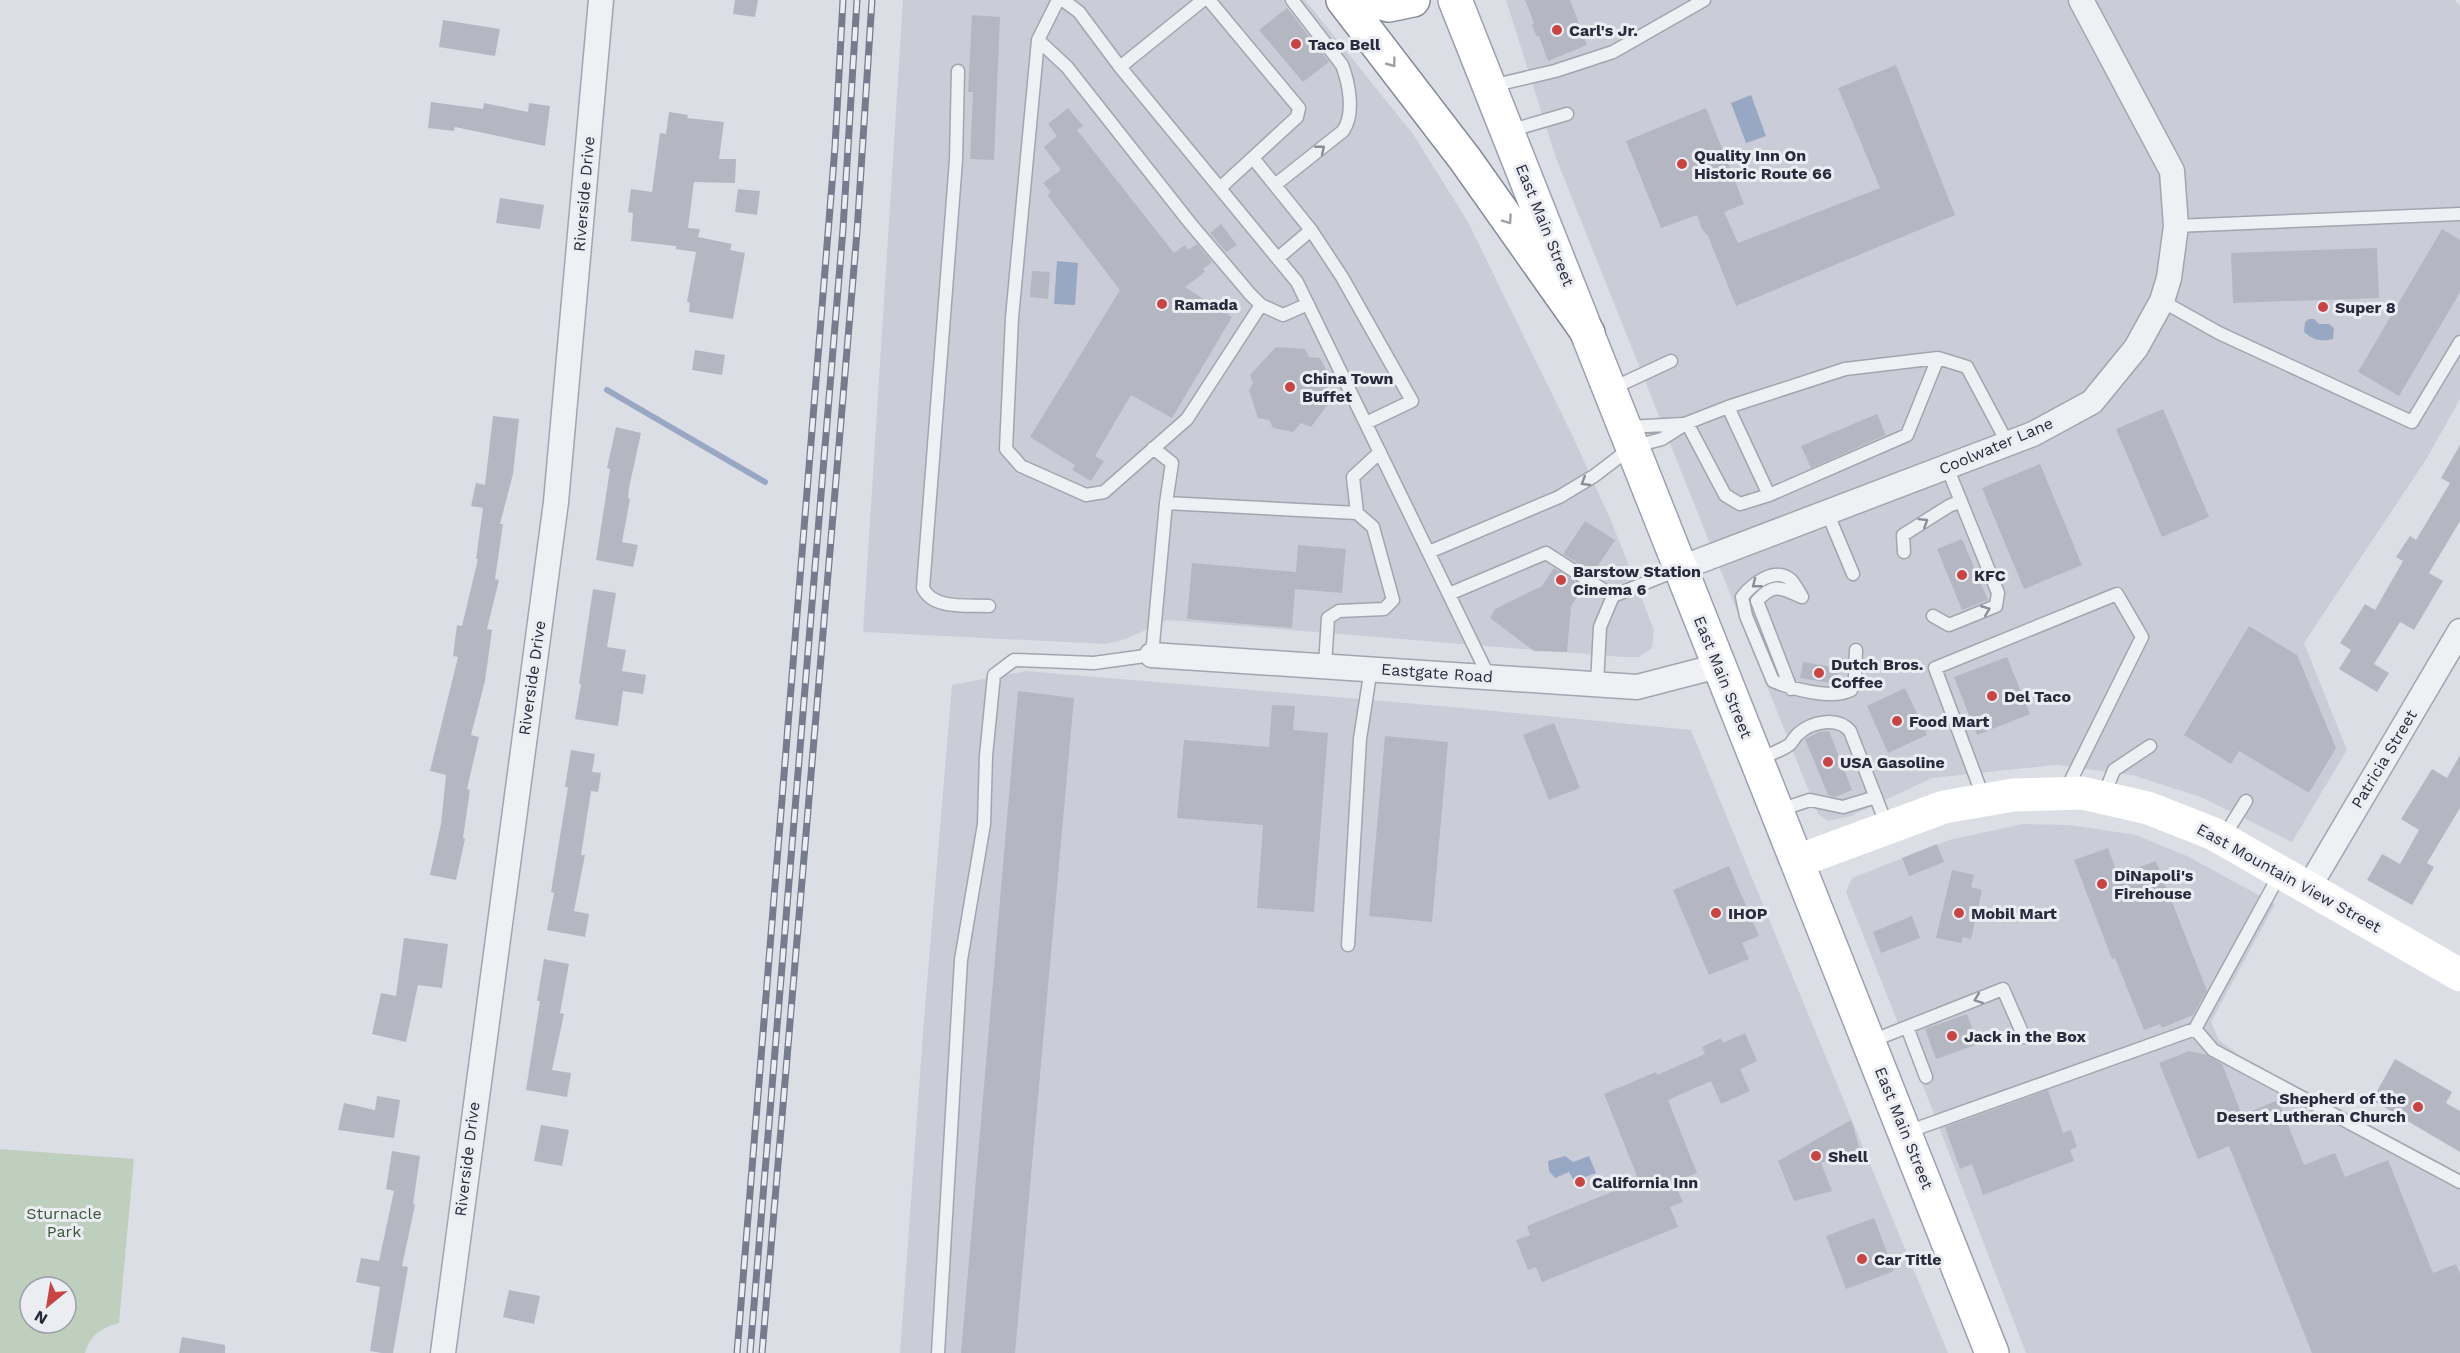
<svg xmlns="http://www.w3.org/2000/svg" width="2460" height="1353" viewBox="0 0 2460 1353" font-family="'Work Sans',sans-serif">
<style>
.built{fill:#cacdd7}
.green{fill:#bfcfbe;fill-rule:evenodd}
.water{fill:#98a7c4}
.lines{fill:none;stroke-linecap:round;stroke-linejoin:round}
.stream{stroke:#98a7c4;stroke-width:6}
.building{fill:#b4b7c2}
.service-casing{stroke:#a2a5af;stroke-width:15}
.minor-casing{stroke:#a2a5af;stroke-width:27}
.primary-casing{stroke:#9ca1b1;stroke-width:36}
.motorway-casing{stroke:#848a9b;stroke-width:36}
.service{stroke:#eef0f4;stroke-width:12}
.minor{stroke:#eef0f4;stroke-width:24}
.secondary{stroke:#fff;stroke-width:33}
.primary{stroke:#fff;stroke-width:33}
.motorway{stroke:#fff;stroke-width:33}
.rail-casing{stroke:#767c8e;stroke-width:7}
.rail{stroke:#ebedf3;stroke-width:4.5;stroke-dasharray:14;stroke-linecap:butt}
.oneway{stroke:#9ea0a7}
.oneway2{stroke:#8a8e98}
.poi-dot{fill:#c74545;stroke:#ebedf3;stroke-width:2}
.labels{text-anchor:middle;dominant-baseline:central;stroke-width:6;stroke-linejoin:round;paint-order:stroke}
.poi-label{font-size:16px;font-weight:bold;fill:#272b3b;stroke:#ebedf3;text-anchor:start}
.street-label{font-size:16px;fill:#272b3b;stroke:#ebedf3}
.park-label{font-size:16px;fill:#365635;stroke:#ebedf3}
</style>
<rect width="100%" height="100%" fill="#dcdee6"/>
<path class="built" d="M903,0h402l108,134 55,88 105,215 39,86 42,107 -2,18 -13,9h-16l-456,-37 -41,19 -20,5 -243,-12z
M1506,0h949l5,6v393l-33,59 -123,185 43,107 -55,92 -91,-45 -69,-22 -76,-10 -124,13 -81,38 -23,5 -10,-7 -262,-656z
M1026,671l438,37 227,22 257,623h-1048l24,-334 28,-334z
M2023,824l47,1 66,10 51,21 88,48 -64,118 8,18 20,15 221,118v180h-434l-97,-252 -83,-209 6,-14 97,-38z"/>
<path class="green" d="M0,1149l134,10 -15,164c-18,5 -29,12 -34,30h-85zM30,1287h36v36h-36z"/>
<path class="water" d="M1751,95l15,41 -20,7 -15,-40z
M1057,261l21,2 -3,42 -21,-1z
M2309,319h5l5,5h10l5,4 -1,11c-12,3 -20,1 -29,-7l1,-10z
M1565,1156l8,6 16,-6 7,17 -22,8 -5,-9 -14,6 -6,-7 -1,-10z"/>
<g class="lines">
<path class="stream" d="M607,390l158,92"/>
</g>
<path class="building" d="M735,0h23l-3,17 -22,-3z
M1525,0h45l17,45 -39,16 -9,-25 -2,1 -5,-12 2,-2z
M1287,8l42,54 -26,20 -44,-52z
M972,15l28,2 -6,143 -24,-1 3,-67h-5z
M443,20l57,9 -5,27 -56,-9z
M1896,65l59,150 -219,91 -28,-70 -6,-7 -5,-14 -36,13 -35,-87 80,-33 38,96 -20,8 14,31 142,-55 -42,-100z
M431,102l52,7 1,-6 44,9 1,-9 21,3 -5,40 -90,-19 -1,4 -26,-3z
M1068,108l15,18 -6,4 97,123 11,-8 3,5 9,-6 15,18 -9,7 2,3 -20,15 47,30 -60,101 -41,-23 -36,61 9,5 -13,20 -19,-11 3,-5 -45,-28 90,-147 -73,-95 4,-3 -8,-9 18,-13 -17,-23 13,-11 -9,-12z
M669,112l19,3 -1,3 37,4 -5,37h17l-1,24 -41,-1 -6,46 12,1 -2,8 34,7 -2,6 15,3 -12,66 -44,-7 1,-9 -3,-1 9,-50 -20,-3v-3l-45,-5 2,-28 -5,-1 3,-23 21,3 8,-59 6,1z
M738,189l22,2 -3,24 -22,-3z
M500,198l44,7 -4,24 -44,-6z
M1221,224l16,21 -11,7 -16,-19z
M2442,229l18,11v52l-61,104 -41,-24z
M2377,248l2,50 -146,5 -2,-50z
M1032,271l18,1 -2,27 -18,-2z
M1276,347l29,2 4,8 11,1 12,23 -6,10 3,12 -18,24 -10,-4 -8,9 -20,-4 -4,-8 -11,-2 -9,-28 4,-7 -3,-8z
M695,350l30,5 -3,20 -30,-5z
M2163,409l46,108 -47,20 -46,-108z
M1877,414l9,21 -75,33 -10,-22z
M493,416l26,3 -6,55 -13,50h3l-8,55 4,1 -12,49 5,1 -7,51 -14,54 8,2 -12,52 3,1 -7,48 2,1 -9,41 -26,-5 11,-51 5,-49 -16,-4 28,-114 -5,-1 4,-31 5,1 16,-67h-2l7,-51 -12,-2 5,-23 9,2z
M616,427l25,6 -12,55 -1,10 2,1 -8,43 16,3 -5,22 -37,-7 14,-91 -3,-1z
M2460,445v76l-31,52 14,8 -29,49 -14,-8 -26,42 15,9 -12,19 -38,-23 12,-19 -11,-7 25,-39 10,6 28,-49 -7,-4 14,-21 6,4 34,-57 -9,-5z
M2040,464l42,101 -58,24 -42,-101z
M1585,521l30,19 -22,33 -30,-19z
M1962,539l26,61 -26,10 -25,-61z
M1298,545l48,4 -4,44 -47,-4 -3,39 -105,-9 5,-56 104,9z
M1554,568l30,19 -13,19 -4,46 -33,-1 -44,-33 5,-9 47,-23z
M593,589l23,4 -9,54 19,3 -4,21 24,4 -3,19 -20,-3 -5,35 -43,-7 6,-35h-2z
M2249,626l48,29 39,93 -27,45 -70,-42 -8,13 -47,-29z
M2007,657l23,57 -53,21 -23,-58z
M1803,662l35,6 -2,16 -36,-6z
M1905,688l22,47 -39,18 -21,-47z
M1018,691l56,7 -59,655h-54z
M1272,705l23,1 -2,24 35,3 -14,179 -57,-4 6,-83 -86,-7 7,-78 85,7z
M1554,723l26,65 -31,12 -26,-65z
M1829,731l23,59 -17,7 -7,-2 -23,-56 14,-7z
M1385,736l63,6 -16,180 -63,-6z
M571,750l24,4 -3,18 9,1 -3,19 -7,-1 -10,64h4l-11,56 15,3 -4,23 -38,-7 7,-37 -3,-1 17,-105h-3z
M2460,755v53l-33,55 7,4 -22,38 -45,-25 15,-26 18,10 19,-34 -18,-11 31,-50 15,9z
M1937,844l7,18 -35,14 -7,-18z
M2108,848l10,27 38,-14 51,130 -14,24 -31,13 -2,-4 -16,6 -29,-72 -3,1 -38,-99z
M1729,866l30,70 -17,7 7,16 -40,16 -36,-85z
M1952,870l22,5 -3,12 11,3 -11,49 -8,-2 -2,6 -25,-5z
M1912,916l8,22 -39,15 -8,-21z
M404,938l44,6 -6,44 -24,-3 -12,57 -34,-8 9,-41 15,3z
M544,959l25,5 -9,49 4,1 -12,56 19,3 -4,24 -41,-7 14,-89h-3z
M1967,1014l11,30 -42,15 -11,-30z
M1745,1033l12,28 -17,8 10,22 -29,13 -10,-23 -43,19 29,73 -23,9 9,20 -13,5 8,20 -136,55 -6,-15 -8,3 -12,-30 14,-5 -3,-9 112,-45 -35,-87 52,-22 1,3 48,-21 -3,-7 19,-9 2,5z
M2189,1051l18,4 15,9 20,51 36,-15 26,65 31,-12 10,24 43,-17 45,113 23,-9 4,10v79h-148l-83,-207 -31,13 -39,-96z
M2395,1059l57,33 -6,11 14,8v41l-88,-52z
M2048,1090l15,43 8,-3 6,17 -7,3 4,11 -91,34 -11,-31 -12,5 -15,-42z
M377,1096l23,4 -6,38 -56,-8 6,-27 31,7z
M1851,1120l9,30 -39,13 11,28 -38,10 -16,-40z
M541,1125l28,5 -7,36 -28,-5z
M392,1151l28,5 -7,48 2,1 -13,61 6,1 -15,86h-11l-12,-2 10,-64 -24,-5 5,-24 18,3 15,-70 -8,-2z
M1874,1218l20,53 -48,18 -20,-53z
M509,1290l31,6 -6,28 -31,-7z
M182,1337l43,8v8h-46z"/>
<g class="lines">
<g class="service-casing">
<path id="service" d="M1063,0l16,12 41,55 177,215 192,395
M1209,0l90,108 -2,9 -77,71
M1038,40l29,27 123,156 60,71 11,11 -74,114 -83,73 -18,3 -65,-29 -15,-17 6,-131 26,-278 20,-40
M1120,67l83,-67
M958,71l-2,89 -33,428c10,22 45,17 66,18
M1491,86l64,-15 58,-19 91,-52
M1509,131l58,-17
M1253,158l58,72 -33,28
M1275,185l68,-54c12,-17 6,-48 -1,-66l-50,-65
M2176,226l284,-12
M1311,230l31,47 70,124 -46,22
M2162,301l57,32 193,89 48,-80
M1261,305l22,10 25,-11
M1611,389l60,-28
M1728,407l41,88
M1687,423l38,72 15,9 29,-9 138,-60 31,-77
M1628,427l55,-3
M1153,448l19,15 -6,40 191,10 16,14 20,73 -9,9 -45,2 -11,7 -3,47
M1827,512l26,62
M1357,513l-4,-36 27,-25
M1429,552l130,-55 35,-21 38,-29 30,-8 25,-16 41,-16 117,-38 93,-11 29,9 41,77
M1904,552l-1,-17 46,-29 12,-5
M1449,594l97,-41 67,43
M1802,597c-3,-5 -7,-13 -11,-17 -16,-14 -39,4 -49,17l4,19 27,65c19,8 60,19 78,9l4,-12 1,-28
M1933,616l16,9 47,-19 2,-13 -51,-126
M1597,684l3,-57 13,-31 67,-27
M1791,689l-34,-88c17,-19 24,-13 45,-4
M1759,759c9,-4 21,-8 30,-14 4,-3 5,-8 9,-11 13,-12 39,-18 52,-3l37,95
M2104,795l10,-25 36,-24
M1984,799l-49,-131 182,-74 25,43 -76,153
M1779,810l31,-10 33,7 33,-10
M2223,838l23,-37
M1348,945l12,-206 11,-71
M1907,1027l19,50
M2195,1029l86,-157
M1869,1042l134,-53 21,48
M1907,1132l288,-103 18,21 247,132
M938,1353l23,-393 23,-136 2,-68 8,-81 20,-15 80,3 58,-8 14,-152"/>
</g>
<g class="minor-casing">
<path id="minor" d="M1681,568l352,-134 59,-32 44,-54 26,-47 7,-23 7,-52 -4,-55 -91,-171
M1152,655l485,32 81,-21
M2309,887l151,-256
M443,1353l113,-851 45,-502"/>
</g>
<g class="primary-casing">
<path id="primary" d="M1455,0l537,1353"/>
</g>
<g class="motorway-casing">
<path id="motorway" d="M1343,0l122,159 123,174
M1370,0l19,5 24,-5"/>
</g>
<use href="#service" class="service"/>
<use href="#minor" class="minor"/>
<path class="secondary" d="M1798,861l146,-54 69,-12 69,-2 66,15 66,26 246,141"/>
<use href="#primary" class="primary"/>
<use href="#motorway" class="motorway"/>
<g class="rail-casing">
<path id="rail" d="M737,1353l98,-1206 8,-147
M750,1353l93,-1124 14,-229
M762,1353l95,-1121 15,-232"/>
</g>
<use href="#rail" class="rail"/>
</g>
<defs><path id="oneway-chevron" d="M-2-3.5L2.5 0L-2 3.5" fill="none" stroke-width="1.6" stroke-linecap="round" stroke-linejoin="round" transform="scale(1.5)"/></defs>
<g class="oneway">
<use href="#oneway-chevron" transform="translate(1392 63) rotate(53)"/>
<use href="#oneway-chevron" transform="translate(1508 220) rotate(55)"/>
</g>
<g class="oneway2">
<use href="#oneway-chevron" transform="translate(1321 149) rotate(-39)"/>
<use href="#oneway-chevron" transform="translate(1585 482) rotate(149)"/>
<use href="#oneway-chevron" transform="translate(1924 522) rotate(-32)"/>
<use href="#oneway-chevron" transform="translate(1756 584) rotate(142)"/>
<use href="#oneway-chevron" transform="translate(1986 610) rotate(-22)"/>
<use href="#oneway-chevron" transform="translate(1978 999) rotate(159)"/>
</g>
<g class="poi-dot">
<circle cx="1557" cy="30" r="6"/>
<circle cx="1296" cy="44" r="6"/>
<circle cx="1682" cy="164" r="6"/>
<circle cx="1162" cy="304" r="6"/>
<circle cx="2323" cy="307" r="6"/>
<circle cx="1290" cy="387" r="6"/>
<circle cx="1962" cy="575" r="6"/>
<circle cx="1561" cy="580" r="6"/>
<circle cx="1819" cy="673" r="6"/>
<circle cx="1992" cy="696" r="6"/>
<circle cx="1897" cy="721" r="6"/>
<circle cx="1828" cy="762" r="6"/>
<circle cx="2102" cy="884" r="6"/>
<circle cx="1716" cy="913" r="6"/>
<circle cx="1959" cy="913" r="6"/>
<circle cx="1952" cy="1036" r="6"/>
<circle cx="2418" cy="1107" r="6"/>
<circle cx="1816" cy="1156" r="6"/>
<circle cx="1580" cy="1182" r="6"/>
<circle cx="1862" cy="1259" r="6"/>
</g>
<g class="labels">
<g class="poi-label">
<text x="1569" y="30">Carl's Jr.</text>
<text x="1308" y="44">Taco Bell</text>
<text x="1694" y="155">Quality Inn On<tspan x="1694" dy="18">Historic Route 66</tspan></text>
<text x="1174" y="304">Ramada</text>
<text x="2335" y="307">Super 8</text>
<text x="1302" y="378">China Town<tspan x="1302" dy="18">Buffet</tspan></text>
<text x="1573" y="571">Barstow Station<tspan x="1573" dy="18">Cinema 6</tspan></text>
<text x="1974" y="575">KFC</text>
<text x="1831" y="664">Dutch Bros.<tspan x="1831" dy="18">Coffee</tspan></text>
<text x="2004" y="696">Del Taco</text>
<text x="1909" y="721">Food Mart</text>
<text x="1840" y="762">USA Gasoline</text>
<text x="2114" y="875">DiNapoli's<tspan x="2114" dy="18">Firehouse</tspan></text>
<text x="1728" y="913">IHOP</text>
<text x="1971" y="913">Mobil Mart</text>
<text x="1964" y="1036">Jack in the Box</text>
<text x="2406" y="1098" text-anchor="end">Shepherd of the<tspan x="2406" dy="18">Desert Lutheran Church</tspan></text>
<text x="1828" y="1156">Shell</text>
<text x="1592" y="1182">California Inn</text>
<text x="1874" y="1259">Car Title</text>
</g>
<g class="street-label">
<text transform="translate(584 194) rotate(-85)">Riverside Drive</text>
<text transform="translate(1545 225) rotate(68)">East Main Street</text>
<text transform="translate(1996 446) rotate(-23)">Coolwater Lane</text>
<text transform="translate(1437 673) rotate(4)">Eastgate Road</text>
<text transform="translate(1723 677) rotate(68)">East Main Street</text>
<text transform="translate(532 678) rotate(-82)">Riverside Drive</text>
<text transform="translate(2384 759) rotate(-59)">Patricia Street</text>
<text transform="translate(2289 878) rotate(29)">East Mountain View Street</text>
<text transform="translate(1904 1128) rotate(68)">East Main Street</text>
<text transform="translate(467 1159) rotate(-83)">Riverside Drive</text>
</g>
<g class="park-label">
<text x="64" y="1213">Sturnacle<tspan x="64" dy="18">Park</tspan></text>
</g>
</g>
<g transform="translate(48 1305) rotate(210)"><circle r="28" fill="#ebedf3" stroke="#9d9fa9" stroke-width="1.5"/>
<path d="M0-4.5L10 22L0 15L-10 22Z" fill="#c74545"/>
<text y="-9" font-size="16" font-weight="bold" text-anchor="middle" fill="#272b3b">N</text>
</g>
</svg>
